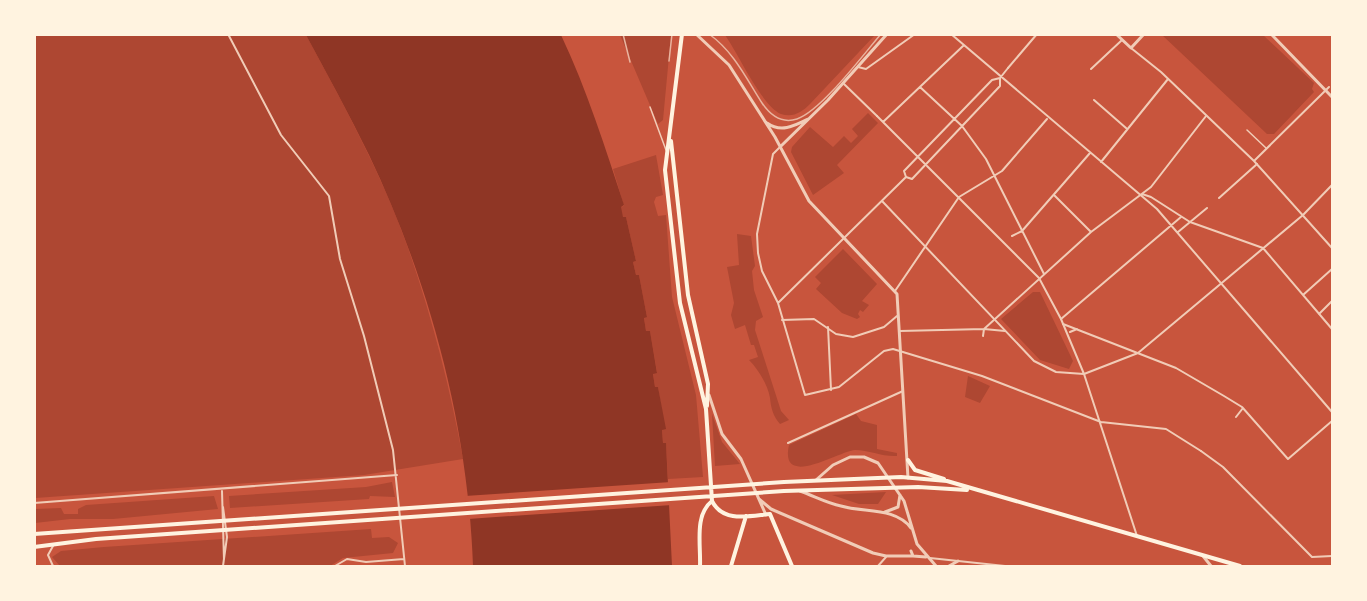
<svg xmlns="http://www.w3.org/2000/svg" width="1367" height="601" viewBox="0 0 1367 601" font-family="Mulish,sans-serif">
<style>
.green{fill:#ae4732}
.water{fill:#8f3625}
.pier{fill:#c8553d}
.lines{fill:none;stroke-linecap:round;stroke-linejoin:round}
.service{stroke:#f1ccb7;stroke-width:1.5}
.pedestrian{stroke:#f1ccb7;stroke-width:2}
.minor{stroke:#f1ccb7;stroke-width:2}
.tertiary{stroke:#f1ccb7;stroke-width:3}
.secondary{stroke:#fff3e0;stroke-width:4}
.tram{stroke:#e9b49f;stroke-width:1.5}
</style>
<rect width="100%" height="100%" fill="#c8553d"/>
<path class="green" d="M35,35h271c37,69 76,139 102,213 24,69 42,139 55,211l-99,16 -329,23z
M620,35h51l-8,85 -5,4z
M725,35h150l-65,69c-8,8 -17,14 -29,10 -20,-9 -43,-61 -56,-79z
M1162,35h101l51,48 -2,6 2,3 -40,42h-7z
M868,113l10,10 -41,42 7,8 -31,22 -22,-43 1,-5 18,-20 23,20 11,-11 7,7 7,-7 -6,-7z
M656,155l7,40 -7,2 -2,5 4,14 8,-1 6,82 24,98 7,82 -35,2 -2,-35 -3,-1 -1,-14h3l-7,-42h-3l-2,-14 4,-1 -7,-41 -4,1 -2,-15h3l-8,-42h-3l-3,-13 3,-1 -10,-44 -3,1 -3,-11 4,-1 -11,-37z
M737,234l14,2 4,30 -3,5 2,19 9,27 -7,4 -1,9 26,81 8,9 -9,4c-7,-8 -9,-16 -10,-26 -2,-13 -12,-29 -21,-38l9,-3 -4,-12h-3l-6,-20 -10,4 -4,-14 3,-12 -7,-36 12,-2z
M843,249l34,35 -15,17 7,4 -6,7 -3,-2 -2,4 2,3 -3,2 -15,-6 -26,-24 5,-6 -6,-6z
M1033,292h7l33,69 -4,8 -29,-9 -39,-41z
M968,376l22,10 -10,17 -15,-6z
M712,414l10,28 18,22 -25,2z
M856,414l5,7 16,4v24l20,4v3c-14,1 -28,-6 -42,-6 -16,1 -76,40 -66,-5z
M392,482l3,15 -25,-1 -1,3 -139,9 -1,-12 137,-9z
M886,492l-8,12h-19l-27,-9z
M214,496l4,13 -105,10h-43l-35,4v-14l26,-1 3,6h14v-5l8,-4z
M371,529l1,9 17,-1 9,6 -5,10 -50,5 -13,8h-270l-8,-9 9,-6 43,-4z"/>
<path class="water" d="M306,35h255c26,55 44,112 63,170l-3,2 2,10h3l10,44 -3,1 3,13h3l8,42 -3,1 2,13h4l7,42 -4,1 2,13h3l8,42 -4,1 1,13h3l6,123h-199c-5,-141 -43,-283 -104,-411 -20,-41 -42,-81 -63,-120z"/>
<path class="pier" d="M671,482l1,23 -204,14 -3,-23z"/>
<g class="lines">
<path class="service" d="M650,107l16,43
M1247,130l19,18"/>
<path class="pedestrian" d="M951,34l206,175 175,203
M1091,69l31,-29
M1000,78v8l-88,93 -6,-2 -2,-6 88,-91 8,-2 8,-10
M920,87l42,39 24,33 58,115
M1094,100l32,28
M877,116l49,49
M883,122l80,-76
M1101,162l67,-83
M1142,194l9,3 39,25 73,26 69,81
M1054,195l37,37
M959,197l43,-26 45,-52
M1219,198l38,-34
M1178,232l29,-24
M1012,236l10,-5 68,-78
M1303,295l29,-26
M1319,314l13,-13
M1061,319l120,-102
M782,320l32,-1 22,15 17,3 31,-10 13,-11
M1063,324l113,44 48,28 18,11 46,52 44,-38
M828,327l3,63
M900,331l84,-2 107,-97 60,-45 55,-71
M1070,332l7,-3
M983,336l1,-7 21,2
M1084,374l54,-21 165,-138
M1236,417l7,-9
M1201,451l22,16 89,90 20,-1"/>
<path class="minor" d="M228,34l53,101 48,61 11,63 24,77 29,114 12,116
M1131,48l30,24 93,89 78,87
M858,67l8,2 49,-35
M1008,68l29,-34
M844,84l33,32
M779,148l-6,6 -16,80 1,19 4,18 16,32 27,92 34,-8 45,-36 9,-2 89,27 119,46 65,7 35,22
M1254,161l75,-74
M927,166l112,112 22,41 23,55 53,162
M882,201l152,160 22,11 28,2
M1303,215l29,-30
M895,291l64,-94
M778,303l128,-126
M788,443l115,-52
M222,491l2,69
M34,503l363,-28
M930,558l75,8
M53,566l-5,-11 5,-9
M223,566l4,-29 -4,-30
M335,566l12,-7 19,3 38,-3
M878,566l8,-9"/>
<path class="tertiary" d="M696,34l33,31 46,72 34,64 88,93 11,184
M1116,34l15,14 13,-14
M1271,34l61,63
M767,123c14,10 27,3 41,-4
M780,147l48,-47 59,-66
M709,395l13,39 19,25 25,56
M816,480l17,-15 17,-8h14l14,6 26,38 13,43 19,22
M800,491c14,5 27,12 41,15 23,7 54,1 70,22
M759,499l12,10 102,44 13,3h27
M885,512l13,-5 2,-12
M911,551l2,5 13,1
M1203,556l8,10
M949,566l9,-5"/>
<path class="secondary" d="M682,34l-17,136 15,133 26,106 6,92c11,22 37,15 58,13l22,52
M671,141l17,154 20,89 -1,22
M908,460l7,10 29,9
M34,534l750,-52 117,-5 46,4 293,85
M34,547l62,-8 688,-48 134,-4 49,3
M700,566c1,-21 -6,-51 12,-65
M731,566l15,-50"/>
<path class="tram" d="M623,34l7,28
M709,34c25,18 37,44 53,69 8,12 19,21 35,16 24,-8 66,-64 84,-85
M669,61l3,-27"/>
</g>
<rect width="1367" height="601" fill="none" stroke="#fff3e0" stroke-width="72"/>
</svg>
